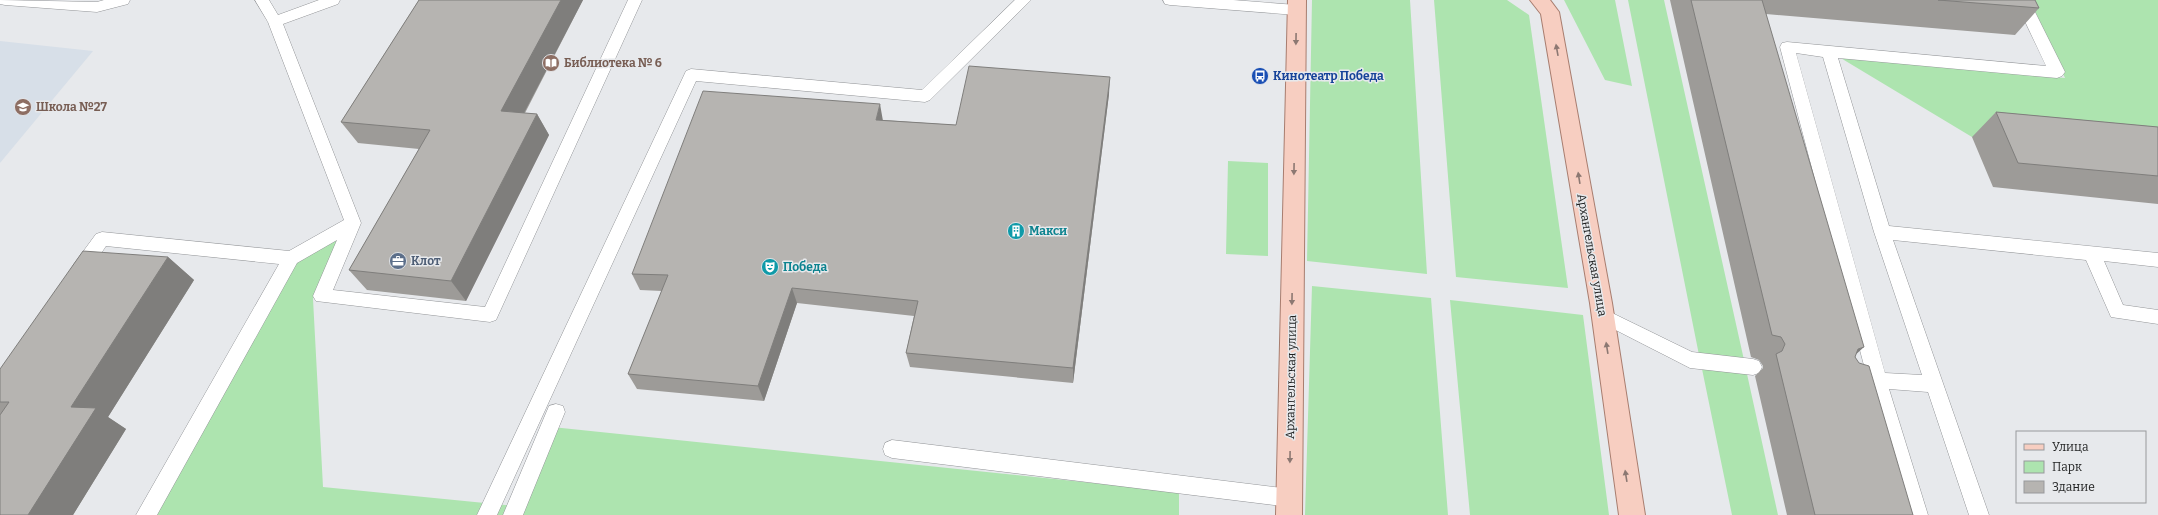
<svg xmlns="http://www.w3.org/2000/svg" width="2158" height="515" viewBox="0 0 2158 515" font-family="Bitter,serif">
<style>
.built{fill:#d7dfe8}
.green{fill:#ade4af}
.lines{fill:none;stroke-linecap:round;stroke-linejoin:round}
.lane-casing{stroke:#939598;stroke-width:1}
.primary-casing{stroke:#a87d6f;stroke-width:2}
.lane{fill:#fff;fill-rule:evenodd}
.primary{fill:#f7cec1;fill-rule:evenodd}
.wall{fill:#9d9b98}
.shaded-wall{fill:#7f7e7c}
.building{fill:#b6b4b1;stroke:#7f7e7c}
.oneway{fill:#8c7872}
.labels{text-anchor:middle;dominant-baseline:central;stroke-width:3;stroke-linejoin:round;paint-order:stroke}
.education-label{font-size:12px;font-weight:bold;fill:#785e54;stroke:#e7e9ec;text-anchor:start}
.transit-label{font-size:12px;font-weight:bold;fill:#164399;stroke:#e7e9ec;text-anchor:start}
.culture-label{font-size:12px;font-weight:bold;fill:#0d838f;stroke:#e7e9ec;text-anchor:start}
.street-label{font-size:12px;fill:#212222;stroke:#e7e9ec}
.service-label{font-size:12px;font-weight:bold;fill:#4e5e75;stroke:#e7e9ec;text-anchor:start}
</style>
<rect width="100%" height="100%" fill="#e7e9ec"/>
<path class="built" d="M0,41l93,10 -93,112z"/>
<path class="green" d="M1312,0h98l17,274 -120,-13z
M1434,0h73l22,15 39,273 -112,-11z
M1564,0h51l17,86 -27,-6z
M1628,0h36l80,360 -45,-5z
M2030,0h128v154l-186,-17 -133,-80 226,21z
M1228,161l40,2v93l-42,-2z
M340,237l-27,62 10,188 201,20 28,-80 627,65v23h-1025l145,-259z
M1312,286l119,12 17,217h-143z
M1450,300l133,15 26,200h-139z
M1702,369l45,5 31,141h-46z"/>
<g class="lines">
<g class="lane-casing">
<path id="lane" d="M0,0l97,2 7,-2h26l-2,4 -31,8 -92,-7 -5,-1z
M255,0h14l9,15 41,-15h21l-2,4 -55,20 78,199 -28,67 152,17 143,-307h14l-146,320 -6,2 -174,-21 -3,-5 24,-56 -40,23 -140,252h-21l143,-251 -173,-18c-8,11 -17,33 -32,28l-3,-5 3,-5 22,-30 6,-2 187,19 55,-31 -76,-198z
M1015,0h16l-101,100 -5,2 -229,-21 -199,434h-20l209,-444 5,-2 231,21z
M1163,0h70l63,5 5,1 2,4 -2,4 -5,1 -126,-10 -5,-1z
M2015,0h14l36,72 -3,4 -5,2 -219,-20 51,168 269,27v14l-54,-6 19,44 35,5v14l-47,-7 -25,-57 -193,-20 96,275h-20l-41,-123 -39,-3 39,126h-20l-37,-127 -9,-2 -3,-6 3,-6 4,-1 -86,-326 2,-4 5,-1 259,24zM1796,53l27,4 51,175 48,143 -37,-2z
M1602,308l90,44 61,7 6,2 3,6 -3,6 -6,2 -63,-7 -94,-48 -3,-5 3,-5z
M556,404l7,2 2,6 -42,103h-20l46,-109z
M892,440l398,49 7,3 3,6 -3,6 -7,3 -398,-49 -7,-3 -2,-6 2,-6z"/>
</g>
<g class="primary-casing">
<path id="primary" d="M1288,0h18l-4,515h-26z
M1530,0h20l9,12 53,291 33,212h-26l-29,-212 -49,-289z"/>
</g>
<use href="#lane" class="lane"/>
<use href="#primary" class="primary"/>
</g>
<path class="wall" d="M419,0h164l-58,113 12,1 12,21 -83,166 -99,-11 -18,-20 70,-121 -61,-6 -17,-21z
M1670,0h365l4,8 -24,27 -249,-21 90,340 -1,3 58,158h-126l-32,-139 8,-8v-2l-4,-6 -8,-3z
M1109,94l-36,289 -163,-16 -4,-14 8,-37 -117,-13 -33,98 -127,-12 -9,-15 34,-83 -22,-1 -8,-16 251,-154 73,5z
M1996,112l162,15v77l-165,-17 -21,-50z
M168,257l26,23 -86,137 18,12 -53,86h-73l1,-101h-1v-45z"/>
<path class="shaded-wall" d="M561,0h22l-69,132 -13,-21z
M1110,77l-1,17 -36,289v-15z
M880,104l3,17 -7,-1z
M537,114l12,21 -83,166 -15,-20z
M168,257l26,23 -86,137 18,12 -53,86h-45l43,-108z
M792,288l5,15 -33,98 -6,-15z
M1864,347l-24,22 18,-20z"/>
<path class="building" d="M419,0h142l-60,111 36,3 -86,167 -102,-11 81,-140 -89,-8z
M1691,0h71l102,347 -6,2 -3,8 4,6 10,3 44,149h-98l-39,-161 6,-3 3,-7 -4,-7 -9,-2z
M1938,0h97l4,8z
M969,66l141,11 -37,291 -167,-15 12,-52 -126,-13 -34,98 -130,-12 40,-99 -36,-1 71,-183 177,13 -4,16 80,5z
M1996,112l162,15v49l-140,-13z
M83,251l85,6 -97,150 25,1 -68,107h-28v-100l9,-13h-9v-33z"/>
<defs><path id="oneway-solid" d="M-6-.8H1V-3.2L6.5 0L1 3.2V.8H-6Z"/></defs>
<g class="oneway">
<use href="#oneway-solid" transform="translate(1296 39) rotate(91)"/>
<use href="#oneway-solid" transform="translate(1557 50) rotate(-100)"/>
<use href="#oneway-solid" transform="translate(1294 169) rotate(91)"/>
<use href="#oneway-solid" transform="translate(1579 178) rotate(-99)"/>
<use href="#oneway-solid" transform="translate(1292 299) rotate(91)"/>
<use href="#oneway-solid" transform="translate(1607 348) rotate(-99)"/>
<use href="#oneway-solid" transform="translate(1290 457) rotate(91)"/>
<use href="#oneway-solid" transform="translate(1626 476) rotate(-99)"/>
</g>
<defs>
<g id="library-disc" transform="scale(0.9)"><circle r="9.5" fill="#8d6e63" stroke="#e7e9ec"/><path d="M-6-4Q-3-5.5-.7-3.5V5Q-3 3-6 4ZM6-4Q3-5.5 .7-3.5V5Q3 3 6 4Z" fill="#fff"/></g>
<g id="bus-disc" transform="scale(0.9)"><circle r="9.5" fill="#1a4fb4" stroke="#e7e9ec"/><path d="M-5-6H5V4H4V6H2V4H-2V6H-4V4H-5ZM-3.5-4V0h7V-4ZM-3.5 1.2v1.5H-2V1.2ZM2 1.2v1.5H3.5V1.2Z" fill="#fff"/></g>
<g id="school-disc" transform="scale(0.9)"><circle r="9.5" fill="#8d6e63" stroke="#e7e9ec"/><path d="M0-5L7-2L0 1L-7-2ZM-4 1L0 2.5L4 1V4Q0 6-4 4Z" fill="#fff"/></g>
<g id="building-disc" transform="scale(0.9)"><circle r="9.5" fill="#0f9aa8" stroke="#e7e9ec"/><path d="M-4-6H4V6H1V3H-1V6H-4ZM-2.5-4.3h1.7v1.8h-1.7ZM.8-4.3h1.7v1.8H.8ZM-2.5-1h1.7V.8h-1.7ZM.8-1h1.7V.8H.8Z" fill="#fff"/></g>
<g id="office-disc" transform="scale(0.9)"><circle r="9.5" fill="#5c6f8a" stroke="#e7e9ec"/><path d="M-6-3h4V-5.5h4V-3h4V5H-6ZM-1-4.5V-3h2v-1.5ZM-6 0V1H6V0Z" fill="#fff"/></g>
<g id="theatre-disc" transform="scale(0.9)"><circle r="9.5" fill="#0f9aa8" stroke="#e7e9ec"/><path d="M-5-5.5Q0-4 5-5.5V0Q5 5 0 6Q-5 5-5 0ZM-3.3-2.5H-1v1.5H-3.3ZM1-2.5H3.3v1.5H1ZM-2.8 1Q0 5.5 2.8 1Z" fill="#fff"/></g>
</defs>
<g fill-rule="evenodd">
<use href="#library-disc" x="551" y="63"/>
<use href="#bus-disc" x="1260" y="76"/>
<use href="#school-disc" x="23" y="107"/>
<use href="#building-disc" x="1016" y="231"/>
<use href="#office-disc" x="398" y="261"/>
<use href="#theatre-disc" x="770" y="267"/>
</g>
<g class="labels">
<g class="education-label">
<text x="564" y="63">Библиотека № 6</text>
<text x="36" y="107">Школа №27</text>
</g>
<g class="transit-label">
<text x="1273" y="76">Кинотеатр Победа</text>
</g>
<g class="culture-label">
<text x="1029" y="231">Макси</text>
<text x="783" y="267">Победа</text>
</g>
<g class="street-label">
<text transform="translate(1592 255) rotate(80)">Архангельская улица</text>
<text transform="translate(1291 377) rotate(-89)">Архангельская улица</text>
</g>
<g class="service-label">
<text x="411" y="261">Клот</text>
</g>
</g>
<rect x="2016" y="431" width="130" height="72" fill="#e7e9ec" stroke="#98999b"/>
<rect x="2024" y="444" width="20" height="6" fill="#f7cec1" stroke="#98999b"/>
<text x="2052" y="451" font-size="12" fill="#212222">Улица</text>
<rect x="2024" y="461" width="20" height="12" fill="#ade4af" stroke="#98999b"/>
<text x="2052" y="471" font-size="12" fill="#212222">Парк</text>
<rect x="2024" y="481" width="20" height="12" fill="#b6b4b1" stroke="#98999b"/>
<text x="2052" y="491" font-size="12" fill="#212222">Здание</text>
</svg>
